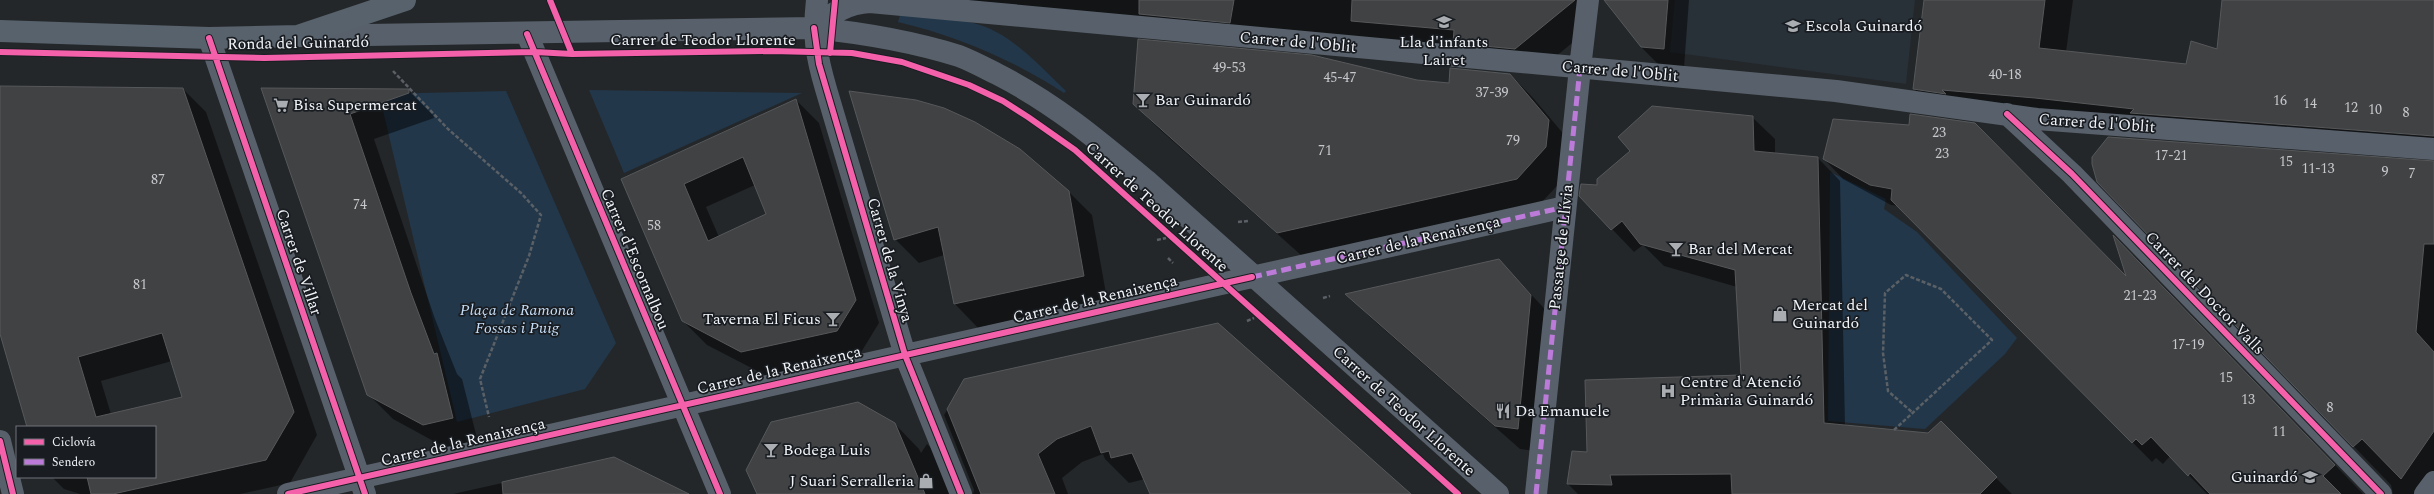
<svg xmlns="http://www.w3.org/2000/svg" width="2434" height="494" viewBox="0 0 2434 494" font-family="Spectral,serif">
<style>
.built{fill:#283038}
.green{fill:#22374a}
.shadow{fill:#0007;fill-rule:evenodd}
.building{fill:#404244;stroke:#56585a;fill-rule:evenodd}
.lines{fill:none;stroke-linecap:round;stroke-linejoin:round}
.path{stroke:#5a6066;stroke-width:2.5;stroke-dasharray:4 2;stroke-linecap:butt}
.pedestrian{stroke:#58616b;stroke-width:22}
.minor{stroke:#58616b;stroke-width:22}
.primary{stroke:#57626c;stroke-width:22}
.quiet{stroke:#bd7bd9;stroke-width:5;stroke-dasharray:10 5;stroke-linecap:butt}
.cycleway-casing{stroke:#191d22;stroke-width:8}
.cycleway{stroke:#f560ab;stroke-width:6}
.labels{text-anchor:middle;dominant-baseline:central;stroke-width:3.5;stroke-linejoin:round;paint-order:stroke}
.number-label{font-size:14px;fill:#c6c8cc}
.poi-label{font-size:16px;fill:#f2f5f9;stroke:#191d22;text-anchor:start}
.street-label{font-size:16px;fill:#f2f5f9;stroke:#191d22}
.park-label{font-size:16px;font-style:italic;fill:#c5dcf5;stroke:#191d22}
</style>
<rect width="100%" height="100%" fill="#24272a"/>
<path class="built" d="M1675,0h240l-9,84 -236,-32z"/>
<path class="green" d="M900,15c24,2 49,2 73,8 38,9 66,43 93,68l-2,2c-51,-33 -107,-57 -166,-71z
M589,90l213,3 -178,80z
M506,91l110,252 -31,46 -128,33 -78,-328z
M1830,172l56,27 -2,10 33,23 100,106 -12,16 -80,75 -97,-8z"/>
<path class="shadow" d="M927,0h658l-3,35 -44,36z
M1615,0h74l-5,68 -23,-1 -20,-20z
M1925,0h148l-7,52 121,13 30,-15 8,-50h209v149l-495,-36 -25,-24z
M1510,74l24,25 39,46 -3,27 -29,31 -239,53 -144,-128 -24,-24 283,-23 32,3z
M0,87l183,2 23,23 111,323 -27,48 -50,11h-160l-16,-5 -12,-12h103v-50h-126l-29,-96zM172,361l11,37 -72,16 -10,-33z
M262,89l146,1 25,25 1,3 -60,21 61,180 22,55 5,5 16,63 -30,7 -55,-30 -25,-25z
M796,100l23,23 60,200 -19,31 -95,21 -58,-30 -24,-24 -61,-142zM755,185l12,30 -48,22 -13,-30z
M943,109l125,82 24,24 15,84 -129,29 -23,-24 -11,-49 -25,8 -24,-24z
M1752,117l23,22v15l43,4 22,23 5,245 83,8 13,-11 71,71h-434l-10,-10 20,-31 154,-77 -5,-89 -73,-21 -21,-21 -9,7 -22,-23 -14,-43z
M1824,159l304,120 5,-24 230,239h-156l-37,-38 -7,8 -7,-6 -4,4 -254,-256 -7,-1 -48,-26z
M2434,176v310l-4,8h-37l-2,-9 -293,-304z
M1499,260l56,60 -13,132 -22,-3 -149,-131 -24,-24z
M965,380l444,114h-258l-6,-15 -16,4 -24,-24 -2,-5 -21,8 -20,16 6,16h-95l1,-4 -30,-75z
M895,424l24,25 2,4 6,-9 23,23 11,27h-204z
M614,458l66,36h-227z"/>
<path class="building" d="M1139,0h95l-4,23 -91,-9z
M1352,0h223l-60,49 -62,-6 1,-13 -103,-9z
M1604,0h64l-4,49 -23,-2z
M1924,0h121l-6,48 147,16 5,-23 26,8 5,-49h212v136l-304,-23 4,-4 -99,-11 -93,-8 4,4 -33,-5z
M1138,39l174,16 105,25 32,3 1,-15 60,6 39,46 -3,27 -29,32 -240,54 -144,-129z
M0,86l183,2 111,324 -28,48 -153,34h-22l-4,-17h68v-50h-128l-27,-93zM162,333l20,64 -86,20 -18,-60z
M261,88l148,1v4l-59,21 61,179 23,61 3,-1 16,65 -30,7 -56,-30z
M849,91l67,9 28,8 31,14 45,27 49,42 15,85 -130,28 -16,-77 -44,13z
M796,99l60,201 -19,31 -96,21 -59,-31 -61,-142zM743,157l23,57 -58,27 -24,-57z
M1652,106l101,10 1,35 64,6 6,266 104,10 13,-12 56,56 -17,17h-248l-1,-20 -121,1 2,10 -45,-1 5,-33 15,1 -2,-72 156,-5 -6,-105 -95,-26 -18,-23 -11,9 -32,-34 2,-12 16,1v-6l33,-28 -12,-14z
M1910,114l65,9 151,153 -13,-41 222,230 -12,11 18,18h-131l-20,-21 -2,3 -37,-39 -9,8 -6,-6 -4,4 -241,-243 1,-11 -22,-4 -47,-26 10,-40 76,6z
M2108,137l326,24v83h-10l-8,88 18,20v79l-33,48 -39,-40 -9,8 -256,-265 -5,-18v-7z
M1499,259l32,36 -13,134 -23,-3 -150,-132z
M1218,323l193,171h-261l-18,-41 -21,5 -2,-7 -8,2 -10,-27 -34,13 -19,15 17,40h-74l-34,-85 17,-30z
M858,402l37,21 30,71h-168l-11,-24 25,-48z
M614,457l75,37h-186l-1,-12z"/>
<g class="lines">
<path class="path" d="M393,71l55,58 73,64 20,22 -12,41 -49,123 9,38
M1238,222l10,-1
M1157,240l9,-2
M1168,258l5,5
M1323,298l7,-2
M1247,321l7,-3
M1894,430l98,-90 -51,-51 -35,-14 -21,18 -2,60 5,38 25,22"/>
<path class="pedestrian" d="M1252,277l313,-70
M1536,494l44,-426"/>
<path class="minor" d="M817,0c-4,36 -1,55 9,89l79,266 56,139
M814,28c17,-14 33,-25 56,-26l966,89 201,28 397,30
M527,34l193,460
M303,36l511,-8c49,5 97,13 145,28 13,5 26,12 38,18 57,29 101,66 150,107l351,313
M209,38l156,456
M1580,68l8,-68
M2007,114l65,60 309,320
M0,441l13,53
M288,494l964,-217
M2425,494l9,-12"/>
<path class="primary" d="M0,31l209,7 89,-2 107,-36"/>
<path class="quiet" d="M1252,277l313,-70
M1536,494l44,-426"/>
<g class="cycleway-casing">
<path id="cycleway" d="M550,0l22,54
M814,28l5,36 86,291 56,139
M527,34l193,460
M209,38l156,456
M0,52l264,6 271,-6 37,2 200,-3 80,2 50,9 67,23 34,16 25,16 47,33 383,344
M830,53l5,-53
M2007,114l65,60 309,320
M0,441l13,53
M288,494l964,-217"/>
</g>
<use href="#cycleway" class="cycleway"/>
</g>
<defs>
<g id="school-bare" transform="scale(1.2)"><path d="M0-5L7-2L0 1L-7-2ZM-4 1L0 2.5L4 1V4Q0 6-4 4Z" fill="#aaadb1" stroke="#191d22" stroke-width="2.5" paint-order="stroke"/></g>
<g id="bar-bare" transform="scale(1.2)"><path d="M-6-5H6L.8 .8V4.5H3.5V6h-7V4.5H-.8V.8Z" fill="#aaadb1" stroke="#191d22" stroke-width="2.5" paint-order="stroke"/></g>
<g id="supermarket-bare" transform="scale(1.2)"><path d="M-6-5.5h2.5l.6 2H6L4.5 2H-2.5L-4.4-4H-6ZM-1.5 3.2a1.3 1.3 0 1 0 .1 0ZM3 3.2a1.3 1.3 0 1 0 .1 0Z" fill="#aaadb1" stroke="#191d22" stroke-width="2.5" paint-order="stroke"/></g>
<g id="shop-bare" transform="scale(1.2)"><path d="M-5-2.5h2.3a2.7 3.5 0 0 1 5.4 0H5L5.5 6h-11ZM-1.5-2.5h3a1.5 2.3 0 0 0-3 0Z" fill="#aaadb1" stroke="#191d22" stroke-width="2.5" paint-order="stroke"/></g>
<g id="hospital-bare" transform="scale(1.2)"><path d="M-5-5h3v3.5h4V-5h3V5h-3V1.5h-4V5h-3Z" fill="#aaadb1" stroke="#191d22" stroke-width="2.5" paint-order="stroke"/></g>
<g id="restaurant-bare" transform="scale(1.2)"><path d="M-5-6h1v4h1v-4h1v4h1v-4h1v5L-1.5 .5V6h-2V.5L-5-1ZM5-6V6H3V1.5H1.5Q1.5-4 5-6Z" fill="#aaadb1" stroke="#191d22" stroke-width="2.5" paint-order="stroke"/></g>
</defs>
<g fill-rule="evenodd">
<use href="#school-bare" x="1444" y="22"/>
<use href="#school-bare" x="1793" y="26"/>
<use href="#bar-bare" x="1143" y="100"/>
<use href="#supermarket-bare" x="281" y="105"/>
<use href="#bar-bare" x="1676" y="249"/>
<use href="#shop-bare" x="1780" y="314"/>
<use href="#bar-bare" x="833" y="319"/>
<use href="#hospital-bare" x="1668" y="391"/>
<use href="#restaurant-bare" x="1503" y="411"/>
<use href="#bar-bare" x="771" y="450"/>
<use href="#school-bare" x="2310" y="477"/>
<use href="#shop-bare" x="926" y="481"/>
</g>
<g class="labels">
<g class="number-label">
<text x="1229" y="67">49-53</text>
<text x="2005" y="74">40-18</text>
<text x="1340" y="77">45-47</text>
<text x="1492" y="92">37-39</text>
<text x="2280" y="100">16</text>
<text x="2310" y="103">14</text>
<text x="2351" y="107">12</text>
<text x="2375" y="109">10</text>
<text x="2406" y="112">8</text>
<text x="1939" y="132">23</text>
<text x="1513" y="140">79</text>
<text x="1325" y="150">71</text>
<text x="1942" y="153">23</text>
<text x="2171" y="155">17-21</text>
<text x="2286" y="161">15</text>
<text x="2318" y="168">11-13</text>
<text x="2385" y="171">9</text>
<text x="2412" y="173">7</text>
<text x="158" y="179">87</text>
<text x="360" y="204">74</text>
<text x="654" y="225">58</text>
<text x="140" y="284">81</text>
<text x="2140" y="295">21-23</text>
<text x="2188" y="344">17-19</text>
<text x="2226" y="377">15</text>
<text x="2248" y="399">13</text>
<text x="2330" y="407">8</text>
<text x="2279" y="431">11</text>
</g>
<g class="poi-label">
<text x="1805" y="26">Escola Guinardó</text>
<text x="1444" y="42" text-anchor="middle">Lla d'infants<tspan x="1444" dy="18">Lairet</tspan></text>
<text x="1155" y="100">Bar Guinardó</text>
<text x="293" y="105">Bisa Supermercat</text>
<text x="1688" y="249">Bar del Mercat</text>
<text x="1792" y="305">Mercat del<tspan x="1792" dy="18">Guinardó</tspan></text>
<text x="821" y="319" text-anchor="end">Taverna El Ficus</text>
<text x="1680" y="382">Centre d'Atenció<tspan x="1680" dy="18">Primària Guinardó</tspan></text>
<text x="1515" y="411">Da Emanuele</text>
<text x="783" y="450">Bodega Luis</text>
<text x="2298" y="477" text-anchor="end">Guinardó</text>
<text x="914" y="481" text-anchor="end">J Suari Serralleria</text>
</g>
<g class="street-label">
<text x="703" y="40">Carrer de Teodor Llorente</text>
<text transform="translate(1298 42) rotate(5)">Carrer de l'Oblit</text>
<text transform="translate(298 43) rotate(-1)">Ronda del Guinardó</text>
<text transform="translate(1620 71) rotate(5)">Carrer de l'Oblit</text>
<text transform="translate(2097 123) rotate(4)">Carrer de l'Oblit</text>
<text transform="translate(1157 207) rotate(42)">Carrer de Teodor Llorente</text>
<text transform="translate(1418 240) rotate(-13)">Carrer de la Renaixença</text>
<text transform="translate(1561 247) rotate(-84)">Passatge de Llívia</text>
<text transform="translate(635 259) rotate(67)">Carrer d'Escornalbou</text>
<text transform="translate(890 260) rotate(74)">Carrer de la Vinya</text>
<text transform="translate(299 262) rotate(71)">Carrer de Villar</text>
<text transform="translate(2205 293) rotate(46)">Carrer del Doctor Valls</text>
<text transform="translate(1095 299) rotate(-13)">Carrer de la Renaixença</text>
<text transform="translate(779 370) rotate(-13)">Carrer de la Renaixença</text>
<text transform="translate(1404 411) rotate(42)">Carrer de Teodor Llorente</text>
<text transform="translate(463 442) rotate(-13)">Carrer de la Renaixença</text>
</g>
<g class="park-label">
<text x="517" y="310">Plaça de Ramona<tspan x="517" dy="18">Fossas i Puig</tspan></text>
</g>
</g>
<rect x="16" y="426" width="140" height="52" fill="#191d22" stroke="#707378"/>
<rect x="24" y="439" width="20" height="6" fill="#f560ab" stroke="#707378"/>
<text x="52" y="446" font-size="12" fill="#f2f5f9">Ciclovía</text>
<rect x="24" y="459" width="20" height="6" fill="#bd7bd9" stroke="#707378"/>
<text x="52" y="466" font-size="12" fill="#f2f5f9">Sendero</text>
</svg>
